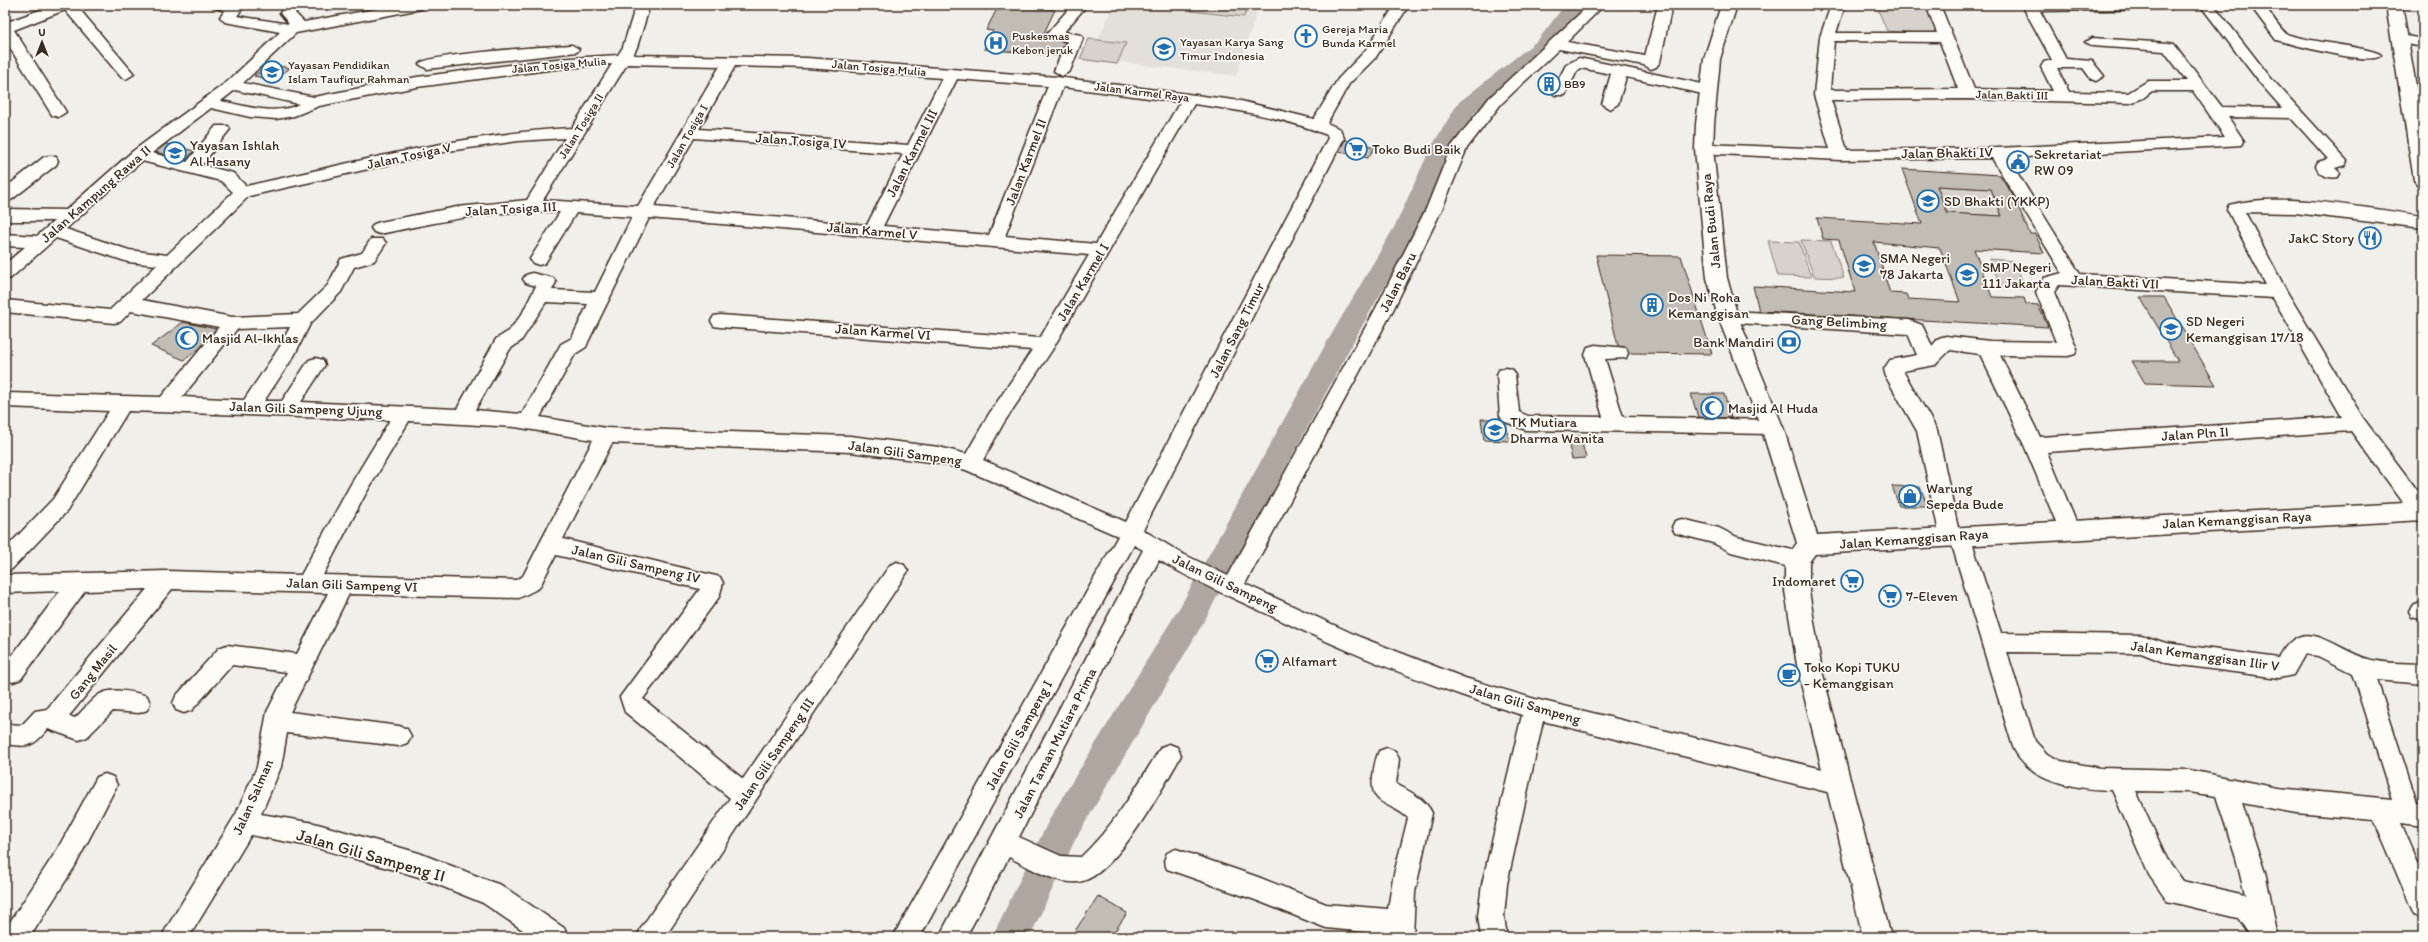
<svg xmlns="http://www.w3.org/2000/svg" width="2428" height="942" viewBox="0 0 2428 942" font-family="Itim,sans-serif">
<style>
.built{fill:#e3e0da}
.green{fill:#d7d2cc;stroke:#897e75}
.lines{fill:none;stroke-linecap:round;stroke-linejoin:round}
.river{fill:#aea69f;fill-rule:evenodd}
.building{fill:#c1bcb4;stroke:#3b2a1e;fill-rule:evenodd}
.minor-casing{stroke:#3b2a1e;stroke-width:3}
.major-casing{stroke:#3b2a1e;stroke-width:3}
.minor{fill:#fdfcf7;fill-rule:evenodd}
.major{fill:#fdfcf7;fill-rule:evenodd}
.labels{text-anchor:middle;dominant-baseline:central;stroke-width:3.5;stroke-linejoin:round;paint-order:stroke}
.far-poi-label{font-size:12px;fill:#3b2a1e;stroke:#fdfcf7;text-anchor:start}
.far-street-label{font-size:12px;fill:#3b2a1e;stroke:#fdfcf7}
.street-label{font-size:14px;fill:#3b2a1e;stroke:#fdfcf7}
.poi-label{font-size:14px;fill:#3b2a1e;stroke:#fdfcf7;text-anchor:start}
.near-street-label{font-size:17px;fill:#3b2a1e;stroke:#fdfcf7}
</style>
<rect width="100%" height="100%" fill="#f1efea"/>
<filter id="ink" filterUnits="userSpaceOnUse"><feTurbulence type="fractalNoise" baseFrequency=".025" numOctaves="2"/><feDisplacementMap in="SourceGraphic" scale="8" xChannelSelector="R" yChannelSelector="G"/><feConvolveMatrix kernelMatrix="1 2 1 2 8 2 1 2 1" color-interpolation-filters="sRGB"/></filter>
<g filter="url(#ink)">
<path class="built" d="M1113,5h146l-23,71 -117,-14 -2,3 -39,-5 10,-23 11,1z"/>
<path class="green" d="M1193,5h55l-4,12 -53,-6z
M1876,5h50l13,29 -52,-3z
M1089,39l37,4 -9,21 -37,-5z
M1937,186l54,3 11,27 -55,-3z
M1801,240l30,1 13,37 -30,-1z
M1768,241l31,1 12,35 -33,-1z
M1990,259l24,2 12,28 -25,-2z"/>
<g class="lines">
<path class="river" d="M1567,5h24l-16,13 -21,32 -79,62 -21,37 -34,75 -67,118 -150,281 -128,217 -45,97h-38l59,-121 130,-211 146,-263 69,-118 34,-75 25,-41 3,-5 80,-63 23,-30z"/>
</g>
<path class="building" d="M999,5h44l-2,3 14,2 -13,27 23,5 -6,14 -75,-7 9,-18 -7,-1z
M270,64l20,4 -16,12 -20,-4z
M1345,140l30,7 -7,11 -29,-7z
M166,144l28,7 -8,9 -31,-8z
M1902,169l98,6 14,22 16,37h5l9,19 -70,-4 18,48 32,1 2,6 12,1 10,22 -289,-16 -6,-25 102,6 -16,-52 -16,-1 -6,-21 105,6zM1937,186l54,3 11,27 -55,-3zM1874,242l66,6 20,54 -52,-3 -2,-5 -16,-1z
M1596,255l85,1 31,98 -83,-1 -3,-6 -8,-1z
M2140,297h24l52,88 -71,-2 -13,-22h46z
M183,322l33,7 -17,20 -15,11 -33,-14z
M1691,394h33l7,24 -33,-1z
M1481,419h19l6,5 3,17 -25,-1z
M1580,436l6,22 -14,1 -5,-22z
M1892,486l28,1 8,19h-29z
M1098,896l29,17 -16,24h-40z"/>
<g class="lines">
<g class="minor-casing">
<path id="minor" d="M53,5h23l58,69 -8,5 -5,-2 -56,-67 -51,20 52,82 -8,5 -6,-2 -47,-75v-17z
M214,5h23l5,4 -5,7 52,8 -9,-11 6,-8h15l-6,8 9,9 94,-17h30l-7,4 -125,24 -53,50 71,14 103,-20 139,-18 62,-4 5,-8 13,-42h14l-13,42 -4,8 174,3 250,19 184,24 73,18 24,-40 27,-28 30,-46h14l-33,52 -27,27 -22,39 13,6 4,9 -201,392 40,24 45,22 147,-266 51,-101 25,-62 38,-49 100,-93h15l-37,37 78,14 13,-51h14l-12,57 -4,5 -5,2 -7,-4 -85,-16 -58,55 -34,44 -25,61 -49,101 -148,274 115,53 105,41 70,21 304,74 8,3 4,8 -4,8 -8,3 -296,-74 -36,163 -3,32 3,21h-26l-3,-21 4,-32 40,-169c-89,-27 -173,-62 -257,-102 -36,-17 -72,-32 -106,-53l-140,277 42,19 20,1c33,-31 56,-71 80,-110l8,-3 8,3 4,8 -4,8c-17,29 -64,116 -99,119 -23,2 -50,-15 -69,-25l-43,80h-27l204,-387 -9,-5 -214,392h-27l225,-401 -152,-66 -27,-7 -89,-11 -238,-9 -49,96 157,38 3,6 -4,14 -76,102 100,80 147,-214 7,-3 7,3 4,6 -243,366h-28l4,-9 89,-130 -105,-86 -5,-15 80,-108 -144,-34 -17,33 -20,10 -170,-4 -59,118 109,14 8,3 4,7 -4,7 -8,3 -112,-13 -6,34 -20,47 53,9 105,30 73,29 9,3 63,43 4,9h-35l-50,-34 -64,-26 -105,-30 -63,-12 -62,102h-28l75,-123 21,-47 10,-55 20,-40 -55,-7 -40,45 -8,3 -8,-3 -3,-7 3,-7 43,-48 8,-3 70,9 31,-61 -156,-4 -103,127 6,2c8,-7 16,-19 25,-24 12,-7 36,-2 47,2l3,7 -3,7 -8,3 -26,-2 -26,26 -8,3 -31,-11c-16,19 -19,18 -43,15v-20l17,1 13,-14 12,-2 100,-120 -62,2 -64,88 -8,3 -8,-3v-14l55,-74 -55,2v-18l162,-4 134,4 50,-91 39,-64 -262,-9 -61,100 -55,58 -7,3v-23l48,-50 56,-88 -104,-4v-14l156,4 58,-70 -88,-16 -11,11 -6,1 -109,-11v-12l105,10 47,-45 -29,-3 -72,-24 -45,40 -6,2v-16l20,-17 -20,-1v-12l32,2 17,-15h-49v-12l61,1 67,-59 94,-69 53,-50 -55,-10 -5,-5 5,-6 -9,-3zM612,64l-40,64c-112,6 -217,34 -326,58l-13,-13 -31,-8 28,-36 -2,-3h-12l-29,36 -35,-9 59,-45 39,9 26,2 18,-3 25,-10 98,-19 139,-18zM627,64l93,2 -82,140 -95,-6zM735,66l72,2 135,10 -34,67 -209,-16zM957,79l91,7 -59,149 -106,-9zM1063,87l117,15 -84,142 -91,-8zM235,90l64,14c-24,12 -53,2 -78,-3zM1194,104c45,6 91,14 133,31l1,3 -202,384 -143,-62 20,-36 49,-74zM565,138l-38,62 -70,7 -77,15 -6,2 -3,4 3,4 6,2c59,-12 119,-26 180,-22l-30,47 3,4 6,2 6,-2 31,-50 56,4 -37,75 -43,-2 4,-8 -3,-4 -21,-5 -6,2 -3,4 3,4 10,3 -14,28 -13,17 -13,8 -39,70 -156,-7 24,-37 -2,-5 -7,-2 -7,2 -27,41h-18l30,-45 16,-32 31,-32 13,-25 20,-6 12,-18 -3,-4h-12l-9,14 -21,6 -13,26 -30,29 -66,3 -90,-17 107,-104 199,-45 70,-10zM694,138l209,16 -36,71 -213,-18zM142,161l79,20 12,11 -66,63 -38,-5 -63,-21zM649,218l440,37 -49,83 -320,-23 -6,1 -3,5 3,5 6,1 312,23 -43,64 -23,40 -27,-7 -89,-11 -244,-8 -66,-11 35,-63 11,-7 2,-5zM546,302l42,2 -16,34 -11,6 -39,70 -47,-4 35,-61 11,-8zM290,327l-11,21 -35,52 -62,-3 55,-68zM409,421l106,6 78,13 -70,136 -7,4 -193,-5 42,-80z
M1072,5h15l-23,27 17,3 2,3 -13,33 -8,5 -8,-5 13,-30 -19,-3 -2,-3z
M1831,5h14l-9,28h101l-11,-28h14l34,84 79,2 -12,-24 3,-5 8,-2 -29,-53 1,-2h154l-7,4 -131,2 26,48 26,2 12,15 -8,5 -5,-2 -8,-11h-26l12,24 59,1 20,-12h39l-23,-30 -72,-5 -7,-4 7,-4 77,5 5,1 48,63 60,1 -22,-25 -60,-78h14l56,72 77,84 -2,4 -10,3 5,5 -2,4c-10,2 -18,-2 -22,-11l2,-4 10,-3 -37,-41 -63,-1 16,24 -2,4 -234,13 72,116 186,11 -39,-76 2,-4c51,-14 141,4 194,11v12l-128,-15 -50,-1 42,80 76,126 60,80v24l-7,-2 -65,-89 -304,21 32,77 -3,6 -7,2 -7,-2 -3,-6 -35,-84 -44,-91 -30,-4 -15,15 -32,6 34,59 21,98 9,2 3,6 31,97 140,2 25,8 113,15c23,-47 56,-8 89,1 17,5 37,4 55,5v20l-46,-4 40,123 6,1v22l-23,-3 23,53v41l-9,-3 -40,-94 -78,-7 -54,-10 24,73 12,61h-27l-13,-19 -71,-17 -18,-26 -37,-85c-35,-1 -83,-8 -99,-43l-61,-202 -9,-2 -3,-6 -23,-106 -31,-54 -2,-8 6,-9 27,-5 -9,-21 -186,-12 -3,-5 3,-5 6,-1 181,9 13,5 10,21 7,-8 7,-2 44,5 66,1 -20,-50 8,-14 18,-5 -70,-115 -152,2 -142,-7 -2,-4 2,-4 6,-1 126,5 -16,-54 6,-58zM1834,41l106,1 18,47 -128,1zM2152,91h41l32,46 -228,11 -150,2 -16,-50 137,-1 162,4 13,-5zM2059,285l214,13 69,119 -302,20 -40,-82 68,1 7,-2 2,-5 -23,-57zM2007,652l134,1 25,10 113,15 14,-3 12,-21 13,2 34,17 40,126 -114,-11 -89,-18 -88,-2 -40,-7 -14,-7 -12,-13zM2136,791l53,1 27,4 20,62 9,37 -62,-14 -16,-22z
M2250,5h14c5,6 17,26 23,29 16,7 89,14 94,21 -9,12 -89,-11 -105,-15z
M2400,35l23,4v8l-28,-5 -2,-3 2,-3z
M572,45l7,4 -2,3 -150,17 -8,-5c7,-10 133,-18 153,-19z
M1579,58l128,27 8,5 -8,5 -81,-18 -8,27 -8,5 -8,-5 9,-30 -30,-6 -4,3 -12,24h-10l-3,-3 14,-27z
M50,156l6,1 2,4 -2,4 -45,35 -6,1v-13l39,-31z
M1595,345l31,3 2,5 -2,5 -21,1 18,58 149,3 7,2 3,5 -3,5 -7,2 -246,-4 -23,-9 -3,-5 -3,-41 2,-5 7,-2 7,2 2,5 4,37 9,4 75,1 -18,-62 3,-8z
M1682,519l37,9 18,9 60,14 7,3 4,6 -4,6 -7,3 -66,-17 -18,-9 -38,-10 -3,-6 3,-6z
M2420,602h3v18l-11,-3 -3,-6 3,-6z
M1387,748l8,3 4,8 -3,25c14,8 29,14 36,29l-17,79 -2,45h-26v-3l-61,-6 -68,-27 -91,-32 -3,-8 3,-8 9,-4 82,28 68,27 62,5 5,-31 15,-60c-19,-17 -39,-12 -35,-42 1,-9 2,-16 6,-25z
M105,774l8,3 4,8 -42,81 -45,71h-25l1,-9 51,-78 40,-73z"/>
</g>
<g class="major-casing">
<path id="major" d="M1721,5h16l-17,54 -6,65 -1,25 14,129 11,39 45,110 34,108 606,-33v18l-608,34 -6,8v29l13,80 69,266h-28l-65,-266 -13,-80v-31l12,-17 -36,-116 -43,-110 -11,-39 -12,-129 1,-25 8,-65z
M2386,5h16l21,122v59l-6,-2 -3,-4z"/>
</g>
<use href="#minor" class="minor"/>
<use href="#major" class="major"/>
</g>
</g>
<defs>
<g id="church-ring" transform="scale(1.15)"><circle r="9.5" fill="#fdfcf7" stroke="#1f6fb2" stroke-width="1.5"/><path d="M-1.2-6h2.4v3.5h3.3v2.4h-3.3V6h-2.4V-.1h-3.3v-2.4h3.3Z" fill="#1f6fb2"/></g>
<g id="hospital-ring" transform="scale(1.15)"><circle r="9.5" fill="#fdfcf7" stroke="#1f6fb2" stroke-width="1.5"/><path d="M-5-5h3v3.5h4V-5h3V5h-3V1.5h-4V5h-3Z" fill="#1f6fb2"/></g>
<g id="school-ring" transform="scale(1.15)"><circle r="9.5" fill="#fdfcf7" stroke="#1f6fb2" stroke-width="1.5"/><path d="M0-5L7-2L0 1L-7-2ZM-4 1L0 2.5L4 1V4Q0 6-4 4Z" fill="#1f6fb2"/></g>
<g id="building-ring" transform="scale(1.15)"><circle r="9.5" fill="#fdfcf7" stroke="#1f6fb2" stroke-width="1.5"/><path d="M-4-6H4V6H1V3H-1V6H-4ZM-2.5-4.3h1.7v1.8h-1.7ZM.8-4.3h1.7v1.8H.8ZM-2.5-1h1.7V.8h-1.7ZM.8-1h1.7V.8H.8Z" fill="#1f6fb2"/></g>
<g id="supermarket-ring" transform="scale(1.15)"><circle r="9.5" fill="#fdfcf7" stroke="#1f6fb2" stroke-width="1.5"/><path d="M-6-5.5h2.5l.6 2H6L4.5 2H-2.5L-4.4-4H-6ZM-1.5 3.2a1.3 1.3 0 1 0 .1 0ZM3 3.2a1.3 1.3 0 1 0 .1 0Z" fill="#1f6fb2"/></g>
<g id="civic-ring" transform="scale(1.15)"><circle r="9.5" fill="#fdfcf7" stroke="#1f6fb2" stroke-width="1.5"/><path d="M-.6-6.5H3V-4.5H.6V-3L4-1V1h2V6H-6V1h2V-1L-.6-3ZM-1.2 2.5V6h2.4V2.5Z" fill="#1f6fb2"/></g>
<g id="restaurant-ring" transform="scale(1.15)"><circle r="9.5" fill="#fdfcf7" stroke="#1f6fb2" stroke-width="1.5"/><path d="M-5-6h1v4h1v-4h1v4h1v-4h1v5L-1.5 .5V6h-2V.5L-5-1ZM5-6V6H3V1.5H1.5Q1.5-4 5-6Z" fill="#1f6fb2"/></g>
<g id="mosque-ring" transform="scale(1.15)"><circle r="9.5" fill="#fdfcf7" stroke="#1f6fb2" stroke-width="1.5"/><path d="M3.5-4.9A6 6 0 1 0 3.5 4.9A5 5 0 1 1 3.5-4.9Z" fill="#1f6fb2"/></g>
<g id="bank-ring" transform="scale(1.15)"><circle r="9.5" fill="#fdfcf7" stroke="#1f6fb2" stroke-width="1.5"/><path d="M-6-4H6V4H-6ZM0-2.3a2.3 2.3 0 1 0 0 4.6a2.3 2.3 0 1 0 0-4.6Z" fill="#1f6fb2"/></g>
<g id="shop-ring" transform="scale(1.15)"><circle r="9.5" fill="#fdfcf7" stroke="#1f6fb2" stroke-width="1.5"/><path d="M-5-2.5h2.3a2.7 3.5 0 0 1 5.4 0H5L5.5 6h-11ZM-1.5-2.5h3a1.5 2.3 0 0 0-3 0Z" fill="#1f6fb2"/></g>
<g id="cafe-ring" transform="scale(1.15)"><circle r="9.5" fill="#fdfcf7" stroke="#1f6fb2" stroke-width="1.5"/><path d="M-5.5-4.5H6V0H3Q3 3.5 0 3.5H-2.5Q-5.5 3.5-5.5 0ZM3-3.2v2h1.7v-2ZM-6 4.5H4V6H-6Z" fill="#1f6fb2"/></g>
</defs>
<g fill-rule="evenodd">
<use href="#church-ring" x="1306" y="36"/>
<use href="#hospital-ring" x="996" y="43"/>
<use href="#school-ring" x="1164" y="49"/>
<use href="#school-ring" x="272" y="72"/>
<use href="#building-ring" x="1549" y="84"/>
<use href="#supermarket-ring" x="1356" y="149"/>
<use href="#school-ring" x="175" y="153"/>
<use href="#civic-ring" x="2018" y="162"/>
<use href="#school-ring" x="1928" y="201"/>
<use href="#restaurant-ring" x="2370" y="238"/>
<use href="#school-ring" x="1864" y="266"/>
<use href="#school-ring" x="1967" y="275"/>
<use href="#building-ring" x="1652" y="305"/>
<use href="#school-ring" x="2171" y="329"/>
<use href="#mosque-ring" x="187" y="338"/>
<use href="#bank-ring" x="1789" y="342"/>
<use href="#mosque-ring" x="1712" y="408"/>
<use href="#school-ring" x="1495" y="430"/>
<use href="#shop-ring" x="1910" y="496"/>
<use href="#supermarket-ring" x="1852" y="581"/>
<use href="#supermarket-ring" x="1890" y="596"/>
<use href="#supermarket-ring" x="1267" y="661"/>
<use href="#cafe-ring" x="1789" y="675"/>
</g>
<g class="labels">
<g class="far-poi-label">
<text x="1322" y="29">Gereja Maria<tspan x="1322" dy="14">Bunda Karmel</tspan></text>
<text x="1012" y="36">Puskesmas<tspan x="1012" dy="14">Kebon jeruk</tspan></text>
<text x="1180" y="42">Yayasan Karya Sang<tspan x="1180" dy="14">Timur Indonesia</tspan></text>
<text x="288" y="65">Yayasan Pendidikan<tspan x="288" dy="14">Islam Taufiqur Rahman</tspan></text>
<text x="1564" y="84">BB9</text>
</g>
<g class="far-street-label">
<text transform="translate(559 65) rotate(-5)">Jalan Tosiga Mulia</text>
<text transform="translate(879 68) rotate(5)">Jalan Tosiga Mulia</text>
<text transform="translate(1142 92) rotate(7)">Jalan Karmel Raya</text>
<text transform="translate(2012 95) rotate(1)">Jalan Bakti III</text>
<text transform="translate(581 126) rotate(-58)">Jalan Tosiga II</text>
<text transform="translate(687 136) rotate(-60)">Jalan Tosiga I</text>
</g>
<g class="street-label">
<text transform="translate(801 141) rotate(4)">Jalan Tosiga IV</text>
<text transform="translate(912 153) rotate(-63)">Jalan Karmel III</text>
<text transform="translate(1947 153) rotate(-1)">Jalan Bhakti IV</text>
<text transform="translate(409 156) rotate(-12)">Jalan Tosiga V</text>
<text transform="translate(1026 162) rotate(-69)">Jalan Karmel II</text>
<text transform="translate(96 194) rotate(-41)">Jalan Kampung Rawa II</text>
<text transform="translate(511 209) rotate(-3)">Jalan Tosiga III</text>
<text transform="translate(1711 221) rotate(-96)">Jalan Budi Raya</text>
<text transform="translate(872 231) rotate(5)">Jalan Karmel V</text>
<text transform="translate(1083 282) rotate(-59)">Jalan Karmel I</text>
<text transform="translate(1398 282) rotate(-63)">Jalan Baru</text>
<text transform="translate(2115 282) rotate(3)">Jalan Bakti VII</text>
<text transform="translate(1839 322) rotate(3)">Gang Belimbing</text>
<text transform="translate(1237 330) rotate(-63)">Jalan Sang Timur</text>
<text transform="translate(883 332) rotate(4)">Jalan Karmel VI</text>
<text transform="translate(306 409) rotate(2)">Jalan Gili Sampeng Ujung</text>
<text transform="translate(2195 434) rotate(-4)">Jalan Pln II</text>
<text transform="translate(905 453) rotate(8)">Jalan Gili Sampeng</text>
<text transform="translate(2237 520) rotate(-3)">Jalan Kemanggisan Raya</text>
<text transform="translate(1914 539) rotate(-4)">Jalan Kemanggisan Raya</text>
<text transform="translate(636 564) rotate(13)">Jalan Gili Sampeng IV</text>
<text transform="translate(1225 583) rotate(26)">Jalan Gili Sampeng</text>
<text transform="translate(352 585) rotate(2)">Jalan Gili Sampeng VI</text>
<text transform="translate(2205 656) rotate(8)">Jalan Kemanggisan Ilir V</text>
<text transform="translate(93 672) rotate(-51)">Gang Masil</text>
<text transform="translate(1525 704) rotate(16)">Jalan Gili Sampeng</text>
<text transform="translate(1019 735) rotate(-61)">Jalan Gili Sampeng I</text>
<text transform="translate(1055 743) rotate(-63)">Jalan Taman Mutiara Prima</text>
<text transform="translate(774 754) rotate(-56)">Jalan Gili Sampeng III</text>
<text transform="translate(253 797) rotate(-66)">Jalan Salman</text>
</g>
<g class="poi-label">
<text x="190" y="145">Yayasan Ishlah<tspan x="190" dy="16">Al Hasany</tspan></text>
<text x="1372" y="149">Toko Budi Baik</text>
<text x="2034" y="154">Sekretariat<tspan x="2034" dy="16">RW 09</tspan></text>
<text x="1944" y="201">SD Bhakti (YKKP)</text>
<text x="2354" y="238" text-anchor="end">JakC Story</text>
<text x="1880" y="258">SMA Negeri<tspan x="1880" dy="16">78 Jakarta</tspan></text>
<text x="1982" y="267">SMP Negeri<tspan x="1982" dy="16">111 Jakarta</tspan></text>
<text x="1668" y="297">Dos Ni Roha<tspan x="1668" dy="16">Kemanggisan</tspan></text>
<text x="2186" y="321">SD Negeri<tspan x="2186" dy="16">Kemanggisan 17/18</tspan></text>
<text x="202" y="338">Masjid Al-Ikhlas</text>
<text x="1774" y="342" text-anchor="end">Bank Mandiri</text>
<text x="1728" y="408">Masjid Al Huda</text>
<text x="1510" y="422">TK Mutiara<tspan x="1510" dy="16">Dharma Wanita</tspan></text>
<text x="1926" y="488">Warung<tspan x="1926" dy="16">Sepeda Bude</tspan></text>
<text x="1836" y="581" text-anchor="end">Indomaret</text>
<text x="1906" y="596">7-Eleven</text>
<text x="1282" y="661">Alfamart</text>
<text x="1804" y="667">Toko Kopi TUKU<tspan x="1804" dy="16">- Kemanggisan</tspan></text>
</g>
<g class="near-street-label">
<text transform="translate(371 855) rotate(16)">Jalan Gili Sampeng II</text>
</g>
</g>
<rect width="2428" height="942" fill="none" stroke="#fdfcf7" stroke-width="20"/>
<rect x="10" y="10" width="2408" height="922" fill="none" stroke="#3b2a1e" stroke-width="1.5" filter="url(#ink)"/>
<g transform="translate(42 42)" stroke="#fdfcf7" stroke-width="3" paint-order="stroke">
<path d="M0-3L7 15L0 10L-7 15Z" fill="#3b2a1e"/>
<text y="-6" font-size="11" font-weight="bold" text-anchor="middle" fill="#3b2a1e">U</text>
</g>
</svg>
